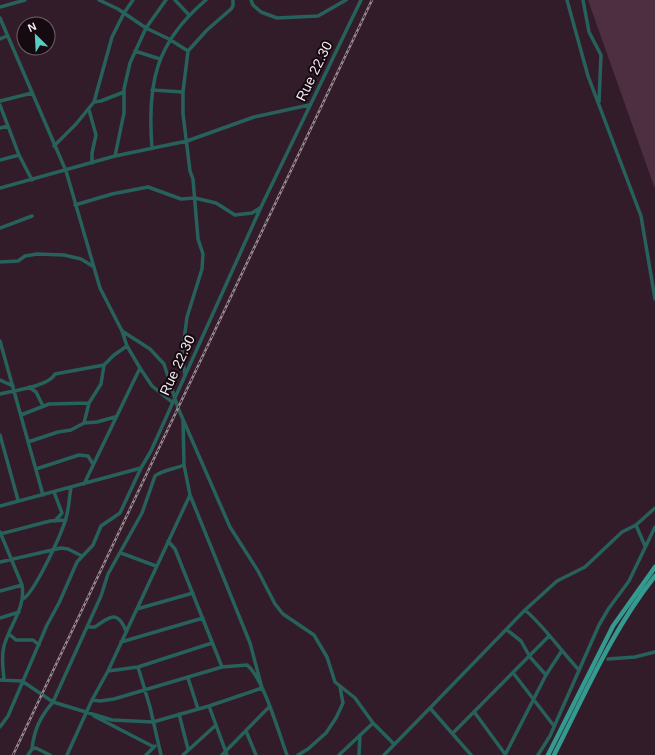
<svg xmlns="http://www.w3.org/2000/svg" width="655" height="755" viewBox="0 0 655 755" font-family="Arial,sans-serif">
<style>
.green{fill:#4e2f42}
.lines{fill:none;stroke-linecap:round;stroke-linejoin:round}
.minor{stroke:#27615b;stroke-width:3.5}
.major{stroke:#349a8f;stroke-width:4.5}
.rail-casing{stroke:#998792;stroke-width:2.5}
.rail{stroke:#140a10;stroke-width:1;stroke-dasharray:3;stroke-linecap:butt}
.labels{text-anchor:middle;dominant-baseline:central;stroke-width:4;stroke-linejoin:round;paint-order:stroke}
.street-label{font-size:14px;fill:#faeaf3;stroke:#140a10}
</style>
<rect width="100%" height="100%" fill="#321c29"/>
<path class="green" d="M588,0h67v189z"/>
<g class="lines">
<path class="minor" d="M99,0l19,9 28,19 23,11 19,12
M175,0l14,15
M251,0l2,5 8,7 16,6 41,-2 28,-16
M567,0l21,76 53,140 14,83
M583,0l6,32 12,23 -2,47
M0,7l25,-7
M0,18l66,153 34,117 22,43 5,15 13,22 12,18 20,16
M0,39l7,-3
M135,51l25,8
M152,90l31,2
M0,101l32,-8
M94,102l7,-1 23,-9
M0,105l19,50 13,25
M89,110l7,25 -4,18v10
M0,128l8,-2
M54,146l22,-22 18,-22 18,-65 12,-24 9,-13
M152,148c-5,-64 3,-105 54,-148
M115,156l9,-43v-24l6,-26 16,-35 20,-28
M0,160l19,-5
M0,188l115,-32 72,-15 67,-24 55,-12
M75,205l37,-11 36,-7 33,12 14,-1 21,5 19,12 17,-2 8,-5
M0,228l32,-12
M0,262l18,-1 7,-5 12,-2 27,1 17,4 13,8
M122,331l28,18 14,15 14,44 52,119 28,44 17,33 8,10 31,21 13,22 8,25 20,16 18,25 21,21
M0,341l43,154
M104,365l10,-10 13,-9
M185,375l-3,-20 5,-38 15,-48 1,-15 -5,-15 -5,-60 -3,-8 -7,-57v-22l5,-41 19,-21 24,-21 2,-3v-6
M0,380l13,6
M29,387l7,5 7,14
M0,394c12,-3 50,-8 55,-20l49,-9 -3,19 -12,19
M21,415l28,-11 40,-1 -5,20
M0,435l18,65
M28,442l30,-10 13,-2 13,-7 13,-1 18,-5
M36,469l43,-14 9,1 5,8
M84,484l56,-116
M54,492l8,21 -7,8
M0,506l141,-38
M636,525l9,21
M0,532l22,53c4,23 -12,39 -18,61 -3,11 -1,22 0,33
M0,534l50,-13 16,-1
M168,541l7,8 47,118
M121,553l35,13
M0,562l61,-14 7,1 14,7
M0,591l22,-6
M23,599c12,-7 39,-66 43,-81 3,-9 3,-20 5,-30
M137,609l56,-16
M525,610l32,-29 28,-14 37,-35 14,-7 19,-17
M0,618l19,-6
M88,627h7c15,-11 23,-17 31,4
M507,630l14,11 9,16 16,18
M9,634l7,6h17l6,5
M121,642l82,-24
M608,659l27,-2 20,-5
M138,667l12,40 11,48
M108,671l30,-4 74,-24
M514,674l40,52
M188,678l10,31
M0,680l22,1 31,21 59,18 41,2 56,-16 53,-18 -12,-45 -60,-148 -6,-30 -1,-45
M92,700l8,1 14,-2 108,-32 25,-2c16,12 32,69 40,90
M209,706l18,49
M430,708l95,-98c19,16 36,41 54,60
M475,713l30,41
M179,714l9,35
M94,716l60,31
M0,727l8,-11 39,-91 12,-22 18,-41 16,-17 8,-19 19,-13 21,-45 10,-17 110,-244 100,-207
M246,731l10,24
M453,733l96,-97
M32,749c2,-19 8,-32 21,-47l48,-106 7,-22 34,-61 13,-37c7,-6 20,-7 29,-11
M28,755l4,-6 4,-1 14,7
M67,755l25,-55 16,-29 82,-176
M146,755l9,-9
M183,755l33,-30
M222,755l47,-48
M298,755l10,-6 18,-16 10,-15 7,-15 -3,-16
M339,755l34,-32
M359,755l1,-20
M384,755l46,-47 41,47
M505,755l41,-80 15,-23
M538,755l12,-19 49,-111 10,-17 20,-27 26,-54"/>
<path class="major" d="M548,755l65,-129 42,-59
M554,755c31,-61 58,-125 101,-179"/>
<g class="rail-casing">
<path id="rail" d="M13,755l359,-755"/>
</g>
<use href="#rail" class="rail"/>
</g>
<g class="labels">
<g class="street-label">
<text transform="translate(314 71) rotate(-64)">Rue 22.30</text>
<text transform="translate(177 365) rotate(-65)">Rue 22.30</text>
</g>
</g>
<g transform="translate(36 36) rotate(336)"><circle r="19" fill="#140a10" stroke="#70646b"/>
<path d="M0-3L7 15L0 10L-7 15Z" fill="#57cec1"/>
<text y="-6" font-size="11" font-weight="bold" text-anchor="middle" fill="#faeaf3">N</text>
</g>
</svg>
